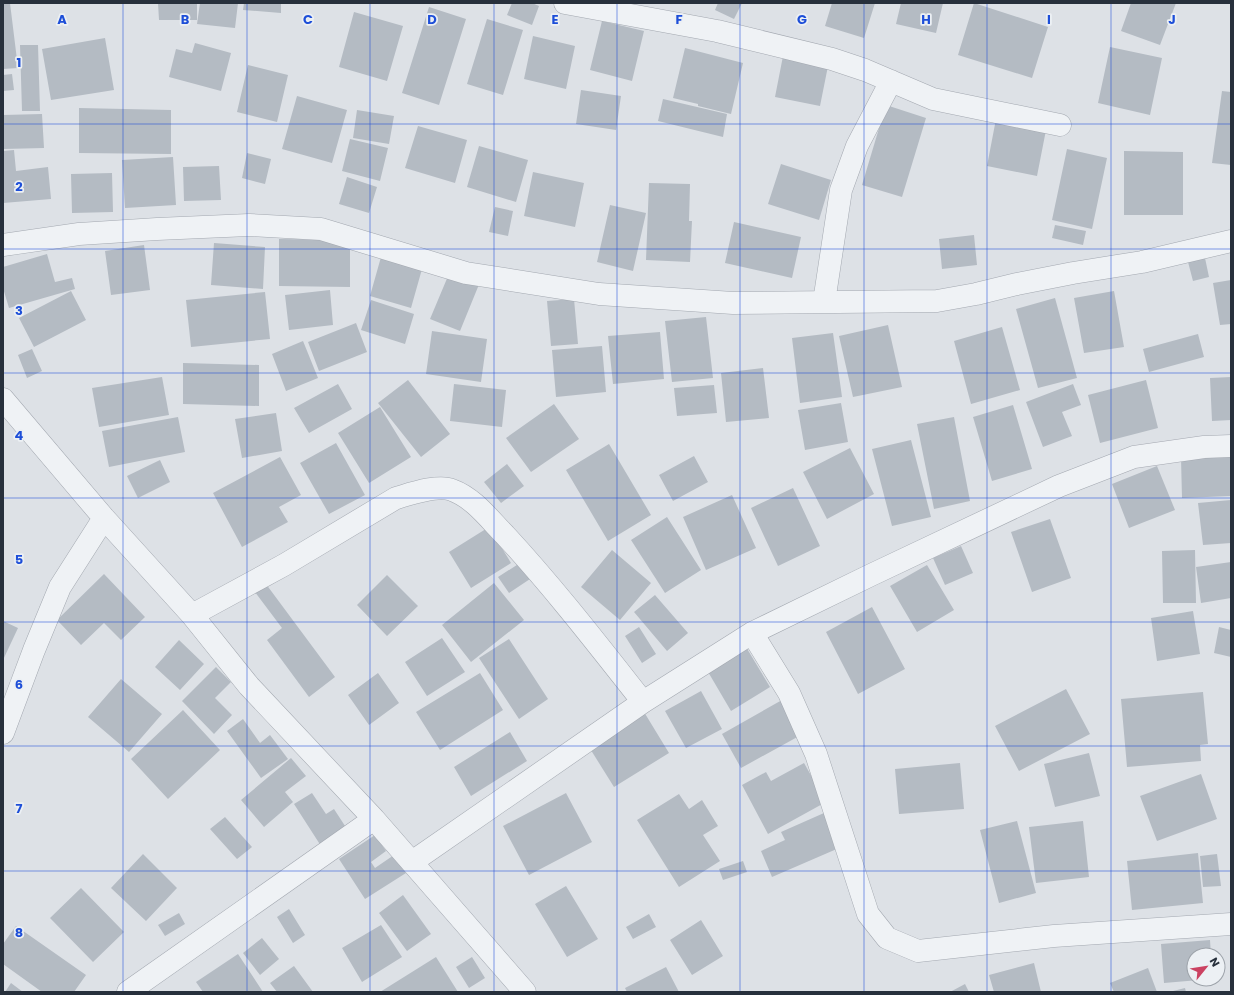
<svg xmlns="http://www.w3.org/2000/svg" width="1234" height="995" viewBox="0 0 1234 995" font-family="Poppins,sans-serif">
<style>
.building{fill:#b4bbc3}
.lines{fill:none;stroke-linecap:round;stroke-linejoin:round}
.minor-casing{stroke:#a3a8b0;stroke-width:23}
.minor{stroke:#eff2f5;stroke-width:22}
.grid{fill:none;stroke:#1d4ed8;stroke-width:1;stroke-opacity:0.55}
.grid-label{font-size:13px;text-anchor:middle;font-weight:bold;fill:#1d4ed8;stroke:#ecf0f4;stroke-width:3.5;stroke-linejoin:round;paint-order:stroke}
</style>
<rect width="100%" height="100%" fill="#dde1e6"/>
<path class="building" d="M3,3h7l8,65 -15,1z
M158,3h39v17h-38z
M200,3h38l-3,25 -38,-4z
M244,3h37v10l-38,-3z
M512,3h20l7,3 -7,19 -25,-10z
M718,3h24l-8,16 -19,-9z
M832,3h43l-11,35 -39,-12z
M901,3h42l-7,30 -40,-9z
M974,3l74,24 -16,51 -74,-23z
M1131,3h45l-16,42 -39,-14z
M429,7l37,12 -27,86 -37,-12z
M354,12l49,14 -16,55 -48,-14z
M487,19l36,11 -20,65 -36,-11z
M602,21l42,10 -12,50 -42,-11z
M533,36l42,10 -9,43 -42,-10z
M105,38l9,52 -63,10 -9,-51z
M195,43l36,10 -10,38 -52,-14 7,-28 16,4z
M20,45h18l2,66h-18z
M1110,47l52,11 -12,57 -52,-12z
M685,48l58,15 -12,51 -33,-8v-2l-25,-6z
M783,56l45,10 -8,40 -45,-9z
M248,65l40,10 -11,47 -40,-10z
M12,74l2,16 -11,1v-16z
M581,90l40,6 -5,34 -40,-6z
M1222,91l9,1v73l-19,-2z
M297,96l50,14 -15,53 -50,-14z
M663,99l64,15 -4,23 -65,-16z
M886,105l40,13 -24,79 -40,-12z
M79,108l92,2v44l-92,-1z
M357,110l37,6 -5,28 -36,-6z
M42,114l2,34 -41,1v-34z
M996,119l50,11 -9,46 -50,-10z
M418,126l49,14 -12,43 -50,-15z
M350,139l38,9 -8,33 -38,-10z
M479,146l49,14 -12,42 -49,-15z
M1067,149l40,9 -15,71 -40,-9z
M14,150l2,21 32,-4 3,32 -48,4v-52z
M1124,151l59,1v63h-59z
M247,153l24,6 -6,25 -23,-6z
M173,157l3,48 -51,3 -3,-48z
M781,164l50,16 -12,40 -51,-16z
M219,166l2,34 -37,1 -1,-34z
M533,172l51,11 -9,44 -51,-11z
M112,173l1,39 -41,1 -1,-39z
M347,177l30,10 -8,26 -30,-9z
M649,183l41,1 -1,37h3l-2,41 -44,-2z
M610,205l36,8 -13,58 -36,-9z
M495,207l18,4 -5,25 -19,-4z
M734,222l67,15 -9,41 -67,-15z
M1055,225l31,6 -3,14 -31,-7z
M974,235l3,30 -35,4 -3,-30z
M279,239l71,1v47l-71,-1z
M214,243l51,4 -2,42 -52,-4z
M144,245l6,45 -39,5 -6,-44z
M47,254l8,28 17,-4 3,11 -66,19 -6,-20v-21z
M381,257l41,12 -11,39 -41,-12z
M1205,258l4,19 -16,4 -5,-19z
M451,269l29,13 -20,49 -30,-12z
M1231,280v44l-11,1 -7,-42z
M330,290l3,35 -44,5 -4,-35z
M71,291l15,29 -52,27 -15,-29z
M1114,291l10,56 -40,6 -10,-55z
M265,292l5,47 -79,8 -5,-47z
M1055,298l22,80 -39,10 -22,-79z
M574,299l4,45 -27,2 -4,-45z
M371,300l43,14 -9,30 -44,-14z
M706,317l7,61 -41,4 -7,-61z
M356,323l11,29 -48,19 -11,-29z
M888,325l14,62 -49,10 -14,-61z
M1002,327l18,63 -49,14 -17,-63z
M432,331l55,8 -6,43 -55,-8z
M660,332l4,47 -51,5 -5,-48z
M833,333l9,64 -42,6 -8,-65z
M1198,334l6,23 -55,15 -6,-23z
M303,341l15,37 -32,13 -14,-37z
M602,346l4,46 -50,5 -4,-47z
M32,349l10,22 -15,7 -9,-23z
M183,363l76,2v41l-76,-2z
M763,368l6,50 -43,4 -5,-49z
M162,377l7,38 -70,12 -7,-39z
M1231,377v43l-19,1 -2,-43z
M408,380l42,54 -29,23 -43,-54z
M1146,380l12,48 -58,15 -12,-48z
M338,384l14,25 -43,24 -15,-25z
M454,384l52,6 -4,37 -52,-6z
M1073,384l8,21 -19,7 10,24 -29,11 -17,-45z
M714,385l3,28 -40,3 -3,-28z
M841,403l7,39 -43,8 -7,-40z
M554,404l25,35 -48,33 -25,-34z
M1013,405l19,64 -40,12 -19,-64z
M380,407l31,50 -42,26 -31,-50z
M276,413l6,38 -40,7 -7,-39z
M178,417l7,35 -76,15 -7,-36z
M954,417l16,84 -36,8 -17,-85z
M911,440l20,77 -39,9 -20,-77z
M336,443l29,52 -36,19 -29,-51z
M609,444l42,71 -43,26 -42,-71z
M850,448l24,46 -47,25 -24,-47z
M694,456l14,26 -35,19 -14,-26z
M1231,456v40l-49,2 -1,-40z
M280,457l21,38 -22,12 9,15 -46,25 -29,-54z
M160,460l10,22 -32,16 -11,-22z
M507,464l17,22 -23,17 -17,-21z
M1157,466l18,44 -46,18 -17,-44z
M793,488l27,58 -42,20 -27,-58z
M732,495l24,53 -50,22 -23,-53z
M1231,500v43l-28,2 -5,-42z
M667,517l34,53 -36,23 -34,-53z
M1050,519l21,59 -39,14 -21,-60z
M489,527l22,36 -40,25 -22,-36z
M961,546l12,27 -28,12 -12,-27z
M612,550l39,33 -31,37 -39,-33z
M1195,550l1,53h-33l-1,-52z
M1231,562v36l-30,5 -5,-36z
M520,563l10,16 -21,14 -11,-16z
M927,565l27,45 -37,22 -27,-46z
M104,574l41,43 -24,23 -17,-17 -23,22 -24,-25z
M387,575l31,31 -31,30 -30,-31z
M263,580l72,97 -26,20 -42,-57 15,-12 -30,-40z
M494,583l30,37 -53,42 -29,-37z
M655,595l33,38 -21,18 -33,-39z
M872,607l33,62 -47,25 -32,-62z
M1193,611l7,43 -43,7 -6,-43z
M3,621l15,7 -15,32z
M639,627l17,27 -14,9 -17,-27z
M1219,627l12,3v27l-17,-4z
M442,638l23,34 -38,24 -22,-34z
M509,639l39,60 -29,20 -40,-61z
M179,640l25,24 -24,26 -25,-23z
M743,642l27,45 -39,24 -27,-46z
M216,667l15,15 -16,16 17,17 -18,19 -32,-33z
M378,673l21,30 -30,22 -21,-30z
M480,673l23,37 -63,40 -24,-38z
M121,679l41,35 -33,38 -41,-35z
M1066,689l24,45 -71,37 -24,-45z
M701,691l21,38 -36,19 -21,-37z
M1203,692l5,52 -8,1 1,16 -74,6 -6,-68z
M782,700l19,35 -60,33 -19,-34z
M183,710l37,40 -52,49 -37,-40z
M644,712l25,41 -55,34 -25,-40z
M243,719l17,24 10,-8 18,24 -27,19 -34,-47z
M510,732l17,29 -56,35 -17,-29z
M1089,753l11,43 -45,11 -11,-43z
M291,758l15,18 -21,16 8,10 -29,25 -23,-27z
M804,763l22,39 -58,32 -26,-49 24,-13 5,9z
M960,763l4,46 -65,5 -4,-45z
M1201,774l16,45 -60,22 -17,-45z
M312,793l14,21 8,-5 13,20 -26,17 -27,-42z
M566,793l26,49 -63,33 -26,-49z
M679,794l10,15 13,-9 16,26 -15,9 17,26 -41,26 -42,-67z
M824,813l15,35 -67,29 -11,-26 24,-11 -4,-8z
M225,817l27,30 -15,12 -27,-30z
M1017,821l19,72 -37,10 -19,-73z
M1083,821l6,56 -53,6 -7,-56z
M375,835l11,16 -15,11 4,6 19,-13 12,18 -41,26 -26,-40z
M1198,853l5,50 -71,7 -5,-49z
M143,854l34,34 -31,33 -35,-33z
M1217,854l4,32 -18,1 -3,-31z
M743,861l4,11 -24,8 -4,-11z
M566,886l32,53 -31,18 -32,-53z
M81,888l43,44 -31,30 -43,-44z
M403,895l28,39 -24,17 -28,-38z
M289,909l16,26 -12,8 -16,-26z
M179,913l6,11 -20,12 -7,-11z
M649,914l7,13 -23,12 -7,-12z
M701,920l22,36 -31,19 -22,-35z
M381,925l21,32 -40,25 -20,-34z
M16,926l70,49 -12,17h-32l-39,-28v-20z
M262,938l17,21 -19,16 -17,-22z
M1210,940l1,15h-17v24h5v1l-35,3 -3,-39z
M238,954l25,38h-60l-7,-10z
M436,957l22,35h-78z
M472,957l13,21 -16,10 -13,-21z
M1034,963l7,29h-47l-5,-17z
M294,966l19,26h-36l-7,-9z
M666,967l13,25h-52l-2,-4z
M1148,968l9,24h-43l-4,-9z
M11,983l12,9h-18z
M965,984l4,8h-19z
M1185,988l1,4h-13v-1z"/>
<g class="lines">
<g class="minor-casing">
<path id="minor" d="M565,3l152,28 115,28 33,11 68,29 127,26
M3,245l76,-11 78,-5 92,-4 72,4 145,44 133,21 134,9 204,-2 39,-7 41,-10 56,-11 69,-11 89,-21
M824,302l17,-112 16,-44 34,-65
M3,399l101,119 88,97 57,71 125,133 151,173
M192,615l92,-50 112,-67c14,-4 42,-14 56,-8 22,8 37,29 53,45 49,53 93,110 138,167
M752,633l37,60 27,61 52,160 19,24 31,13 136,-15 177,-12
M3,733l31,-83 26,-63 44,-69
M412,862l231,-160 109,-69 119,-58 188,-89 75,-29 70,-10 27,-1
M128,992l246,-173"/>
</g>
<use href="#minor" class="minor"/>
</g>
<path class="grid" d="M123,3v989M247,3v989M370,3v989M494,3v989M617,3v989M740,3v989M864,3v989M987,3v989M1111,3v989M3,124h1228M3,249h1228M3,373h1228M3,498h1228M3,622h1228M3,746h1228M3,871h1228"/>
<g class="grid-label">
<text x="62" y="24">A</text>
<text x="185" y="24">B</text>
<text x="308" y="24">C</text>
<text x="432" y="24">D</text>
<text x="555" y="24">E</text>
<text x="679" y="24">F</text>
<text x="802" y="24">G</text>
<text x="926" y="24">H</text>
<text x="1049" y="24">I</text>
<text x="1172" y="24">J</text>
<text x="19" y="67">1</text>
<text x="19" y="191">2</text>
<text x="19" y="315">3</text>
<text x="19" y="440">4</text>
<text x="19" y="564">5</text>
<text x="19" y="689">6</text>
<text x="19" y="813">7</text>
<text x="19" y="937">8</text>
</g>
<rect width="1234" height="995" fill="none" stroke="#27303c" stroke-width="8"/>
<g transform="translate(1206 967) rotate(60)"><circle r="19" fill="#ecf0f4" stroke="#9da3aa"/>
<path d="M0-3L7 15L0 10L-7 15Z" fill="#cb4262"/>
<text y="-6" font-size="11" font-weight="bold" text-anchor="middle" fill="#27303c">N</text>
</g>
</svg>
